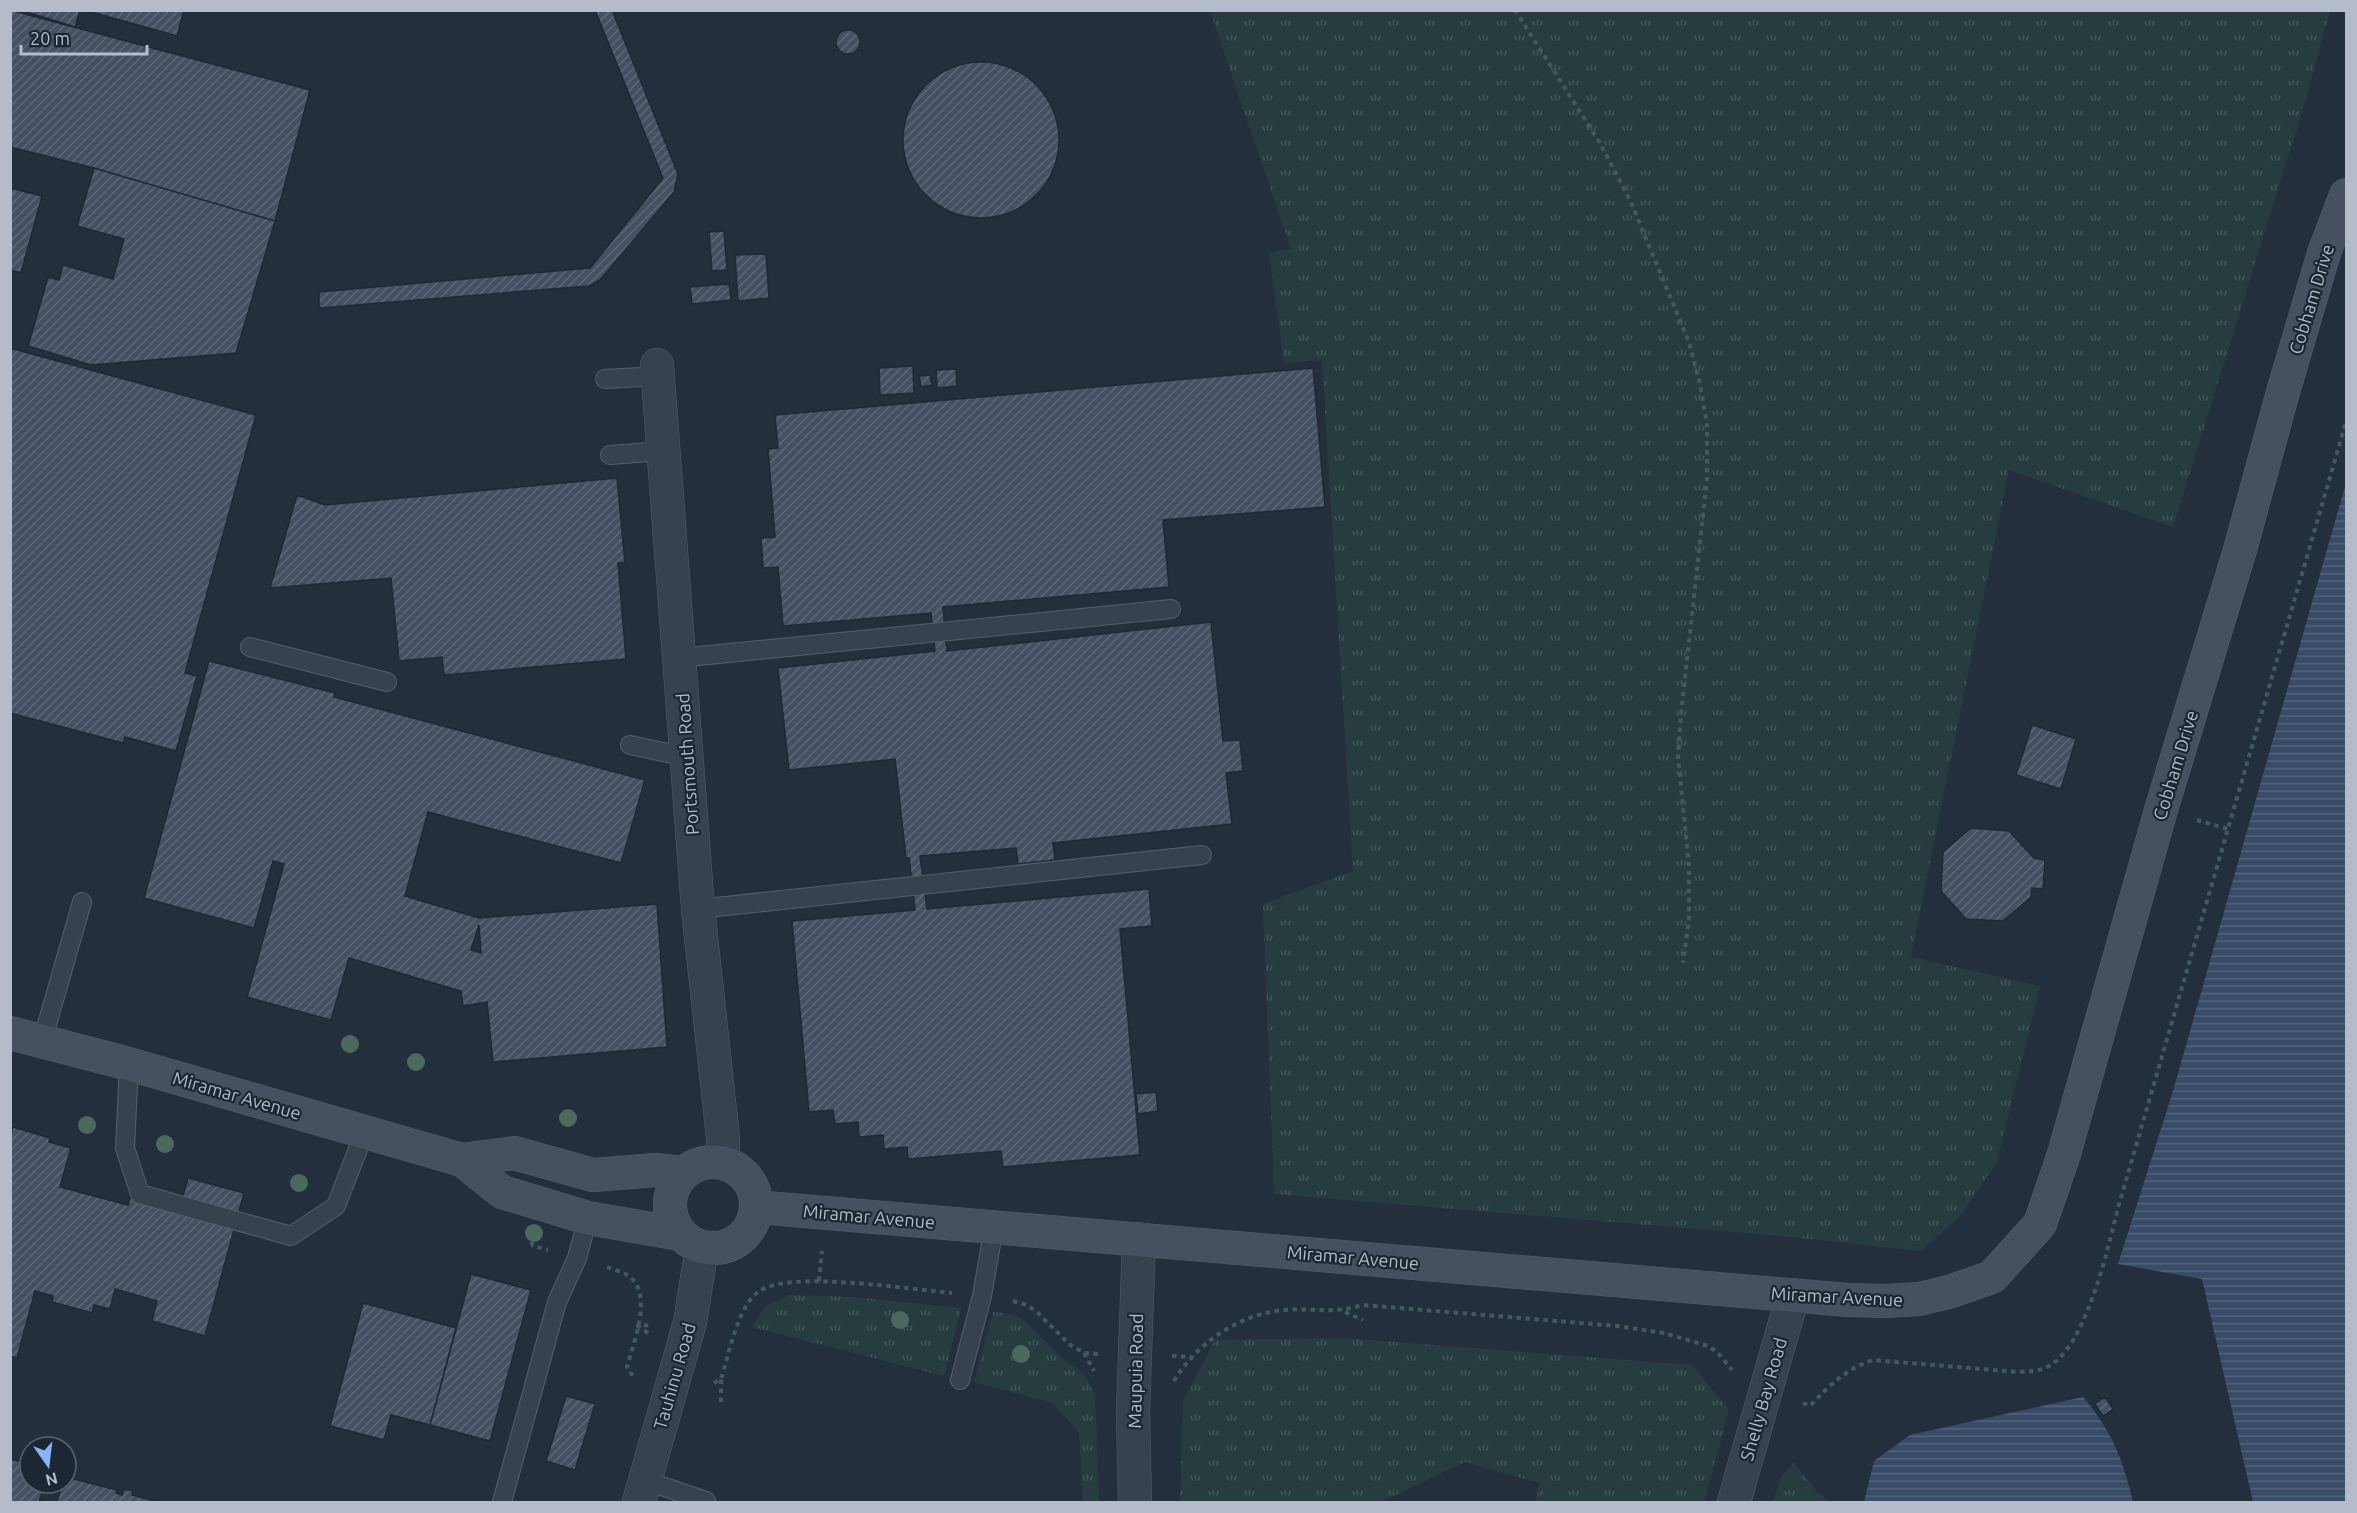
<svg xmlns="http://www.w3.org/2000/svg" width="2357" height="1513" viewBox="0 0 2357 1513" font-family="Ubuntu,sans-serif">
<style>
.grass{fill:url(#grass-tufts)}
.water{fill:url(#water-rules)}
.building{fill:url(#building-hatch);stroke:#1f2835;stroke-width:1.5;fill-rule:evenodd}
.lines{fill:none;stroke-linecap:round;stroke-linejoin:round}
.lane-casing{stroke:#565f6c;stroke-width:20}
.street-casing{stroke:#565f6c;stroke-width:34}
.secondary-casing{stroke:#565f6c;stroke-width:34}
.path{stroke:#44595c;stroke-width:4;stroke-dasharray:4.5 4.5;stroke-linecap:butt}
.lane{stroke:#38414e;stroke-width:18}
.street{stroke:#38414e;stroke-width:33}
.secondary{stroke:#465061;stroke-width:33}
.tree{fill:#4b6a5d}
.labels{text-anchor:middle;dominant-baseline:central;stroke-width:4.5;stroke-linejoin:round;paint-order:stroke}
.street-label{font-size:18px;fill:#b4bcc9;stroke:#1d2633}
</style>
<defs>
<pattern id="grass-tufts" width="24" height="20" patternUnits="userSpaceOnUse" patternTransform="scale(1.5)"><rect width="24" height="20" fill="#263c3f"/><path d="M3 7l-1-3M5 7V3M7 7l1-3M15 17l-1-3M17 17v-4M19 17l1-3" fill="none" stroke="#435659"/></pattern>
<pattern id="water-rules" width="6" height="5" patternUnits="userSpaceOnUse" patternTransform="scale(1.5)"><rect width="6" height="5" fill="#394c67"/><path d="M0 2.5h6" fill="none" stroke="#53647b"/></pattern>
<pattern id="building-hatch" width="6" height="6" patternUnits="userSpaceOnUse" patternTransform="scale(1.5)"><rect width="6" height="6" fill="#455162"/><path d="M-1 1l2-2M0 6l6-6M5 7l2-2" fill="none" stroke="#5d6877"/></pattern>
</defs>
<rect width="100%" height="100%" fill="#242f3e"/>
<path class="grass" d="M1210,11h1120l-24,88 -133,428 -164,-57 -98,487 129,29 -43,176 -37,54 -39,35 -130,-14 -517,-43 -11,-290 90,-33 -31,-511 -38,3 -15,-110 22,-4z
M789,1295l65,2 107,11 -17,68 -192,-49 14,-21z
M993,1312l18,2 11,5 43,42 15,9 8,10 7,16 4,106h-16l-4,-69 -26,-30 -79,-21z
M1344,1338l348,27 37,45 -25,92h-168l3,-19 -74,-21 -84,40h-201l3,-101 32,-61z
M1794,1463l23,29 13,10h-57l8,-25z"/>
<path class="water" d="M2346,483v1019h-93l-51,-223 -84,-15 55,-173z
M2083,1397c29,34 40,63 50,105h-269l10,-41 36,-26z"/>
<path class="building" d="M10,10l300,80 -35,131 -181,-53 -84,-21z
M20,10h60l-5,17z
M84,10h100l-7,26z
M595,10h17l66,164 -4,18 -74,88 -11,6 -270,22v-16l271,-24 73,-90z
M836 42a12 12 0 1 1 24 0a12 12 0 1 1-24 0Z
M903 140a78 78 0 1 1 156 0a78 78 0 1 1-156 0Z
M94,168l181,53 -39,132 -145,12 -63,-19 20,-69 11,3 4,-15 50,14 11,-40 -47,-13z
M10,188l32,8 -21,77 -11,-3z
M724,231l3,39 -15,1 -3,-39z
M766,254l3,44 -31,3 -3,-46z
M729,284l2,16 -39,4 -2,-17z
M10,348l246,67 -71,258 12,3 -21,75 -51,-14 -2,6 -113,-30z
M913,366l1,27 -34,2 -1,-27z
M1313,368l12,139 -162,13 6,67 -226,20 4,44 264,-29 12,119 17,-1 3,31 -17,2 6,51 -179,19 2,17 -37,4 -2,-16 -96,8 7,53 222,-20 3,37 -32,3 20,226 -137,12 -2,-16 -93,8 -1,-12 -23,2 -1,-14 -24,2 -1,-15 -23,2 -2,-14 -24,2 -17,-191 123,-11 -6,-52h-3l-11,-99 -106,11 -11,-102 157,-17 -4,-38 -148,13 -5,-59 -15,1 -2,-30 14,-1 -7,-88 10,-1 -3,-33z
M956,369l1,17 -20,2 -1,-18z
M930,375l2,10 -11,2 -2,-11z
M617,478l8,85h-7l8,96 -182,16 -2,-18 -43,4 -8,-83 -121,10 27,-93 28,10z
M209,661l126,32 -1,4 311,83 -24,83 -193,-51 -23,84 74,22 178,-14 10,143 -174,15 -6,-60 -24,4 -2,-15 -112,-33 -18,62 -84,-23 37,-133 -11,-3 -19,67 -110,-30zM479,925l2,28 -10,-3z
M2032,725l44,14 -15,50 -45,-14z
M1971,828l38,3 25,27 11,2 -2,29 -11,-1 -1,9 -28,24 -37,-2 -25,-28 2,-39z
M1156,1092l2,19 -20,3 -2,-20z
M13,1127l37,11 -1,4 22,6 -11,39 68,18 2,-7 49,13 9,-33 56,15 -39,143 -53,-15 5,-20 -42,-12 -5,20 -16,-4 -2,8 -40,-11 1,-6 -18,-5 -18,67 -7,-2v-220z
M471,1274l60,16 -41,151 -60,-16z
M363,1303l93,25 -26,97 -39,-10 -7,25 -54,-14z
M566,1396l29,8 -20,66 -29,-9z
M2105,1397l8,12 -10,7 -8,-12z
M10,1459l20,5v19h15l-6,19h-29z
M66,1477l51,13 -1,3 6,2 2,-6 9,2 -1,4 26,7h-101l5,-19h4z"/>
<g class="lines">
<g class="lane-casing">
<path id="lane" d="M605,379l53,-3
M610,455l53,-4
M250,647l137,35
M679,658l492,-49
M630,745l57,12
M698,909l504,-54
M42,1042l40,-140
M129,1064l-4,84 15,46 151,42 45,-30 29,-75
M960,1380l22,-84 12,-69
M644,1480l62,21
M502,1502l55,-200 20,-44 11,-40"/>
</g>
<g class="street-casing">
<path id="street" d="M657,365l41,544 25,229v24
M639,1502l51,-180 12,-74
M1135,1502l-2,-91 6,-172
M1734,1502c19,-69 40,-138 59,-207"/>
</g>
<g class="secondary-casing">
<path id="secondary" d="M10,1033l119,31 333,96 40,32 86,26 92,16
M462,1160l52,-7 79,22 62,-5 28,3
M670 1205a43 43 0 1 1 86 0a43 43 0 1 1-86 0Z
M756,1207l1092,93 37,1 34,-2 30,-7 43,-15 48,-53 24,-70 97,-344 79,-260 43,-158 41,-139 22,-58"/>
</g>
<path class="path" d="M1515,10l85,133 30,57 59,142 11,42 7,41v54l-26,235 -3,43 11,109v54l-6,43
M2197,820l31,9
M531,1242l2,4 15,4
M607,1267c7,3 16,5 22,9 25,19 4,67 -2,91l7,11
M819,1281l3,-30
M1013,1301l14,4 11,8 31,31 15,9 14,1
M1345,1312l18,8
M648,1333l-10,-7 12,-1
M1084,1353l10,18
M1172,1356l19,1
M1174,1381c23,-38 65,-67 110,-71 30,-2 50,4 79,-5l254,21 47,7 44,13 10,7 14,17
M714,1383l7,-4c8,-24 16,-71 37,-87 29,-23 155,-2 194,1
M721,1402v-23
M1803,1403l7,3c19,-20 35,-37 63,-46l145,12c11,-1 21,0 31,-6 37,-20 59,-118 69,-158l228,-786"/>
<use href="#lane" class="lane"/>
<use href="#street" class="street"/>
<use href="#secondary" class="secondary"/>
</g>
<g class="tree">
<circle cx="350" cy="1044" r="9"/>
<circle cx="416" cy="1062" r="9"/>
<circle cx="568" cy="1118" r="9"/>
<circle cx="87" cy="1125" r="9"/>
<circle cx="165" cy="1144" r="9"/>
<circle cx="299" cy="1183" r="9"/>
<circle cx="534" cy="1233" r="9"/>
<circle cx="900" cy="1320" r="9"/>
<circle cx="1021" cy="1354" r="9"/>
</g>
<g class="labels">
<g class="street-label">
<text transform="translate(2311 299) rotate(-73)">Cobham Drive</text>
<text transform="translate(687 764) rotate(-94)">Portsmouth Road</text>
<text transform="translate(2175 765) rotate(-73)">Cobham Drive</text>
<text transform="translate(237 1095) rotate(16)">Miramar Avenue</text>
<text transform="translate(869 1216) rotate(5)">Miramar Avenue</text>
<text transform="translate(1353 1257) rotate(5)">Miramar Avenue</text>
<text transform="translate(1837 1296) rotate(3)">Miramar Avenue</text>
<text transform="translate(1135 1371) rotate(-89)">Maupuia Road</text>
<text transform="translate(674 1376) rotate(-74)">Tauhinu Road</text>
<text transform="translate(1763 1399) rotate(-74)">Shelly Bay Road</text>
</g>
</g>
<rect width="2357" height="1513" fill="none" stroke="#b4bcc9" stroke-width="24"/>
<g transform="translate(48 1465) rotate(166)"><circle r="28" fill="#1d2633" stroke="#59626f" stroke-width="1.5"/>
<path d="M0-4.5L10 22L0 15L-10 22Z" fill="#8ab4f8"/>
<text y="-9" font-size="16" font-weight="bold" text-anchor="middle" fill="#b4bcc9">N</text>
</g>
<path d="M21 45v9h126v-9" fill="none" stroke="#b4bcc9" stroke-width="3"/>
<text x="30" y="45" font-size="18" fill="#b4bcc9" stroke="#1d2633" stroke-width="4.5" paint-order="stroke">20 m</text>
</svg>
